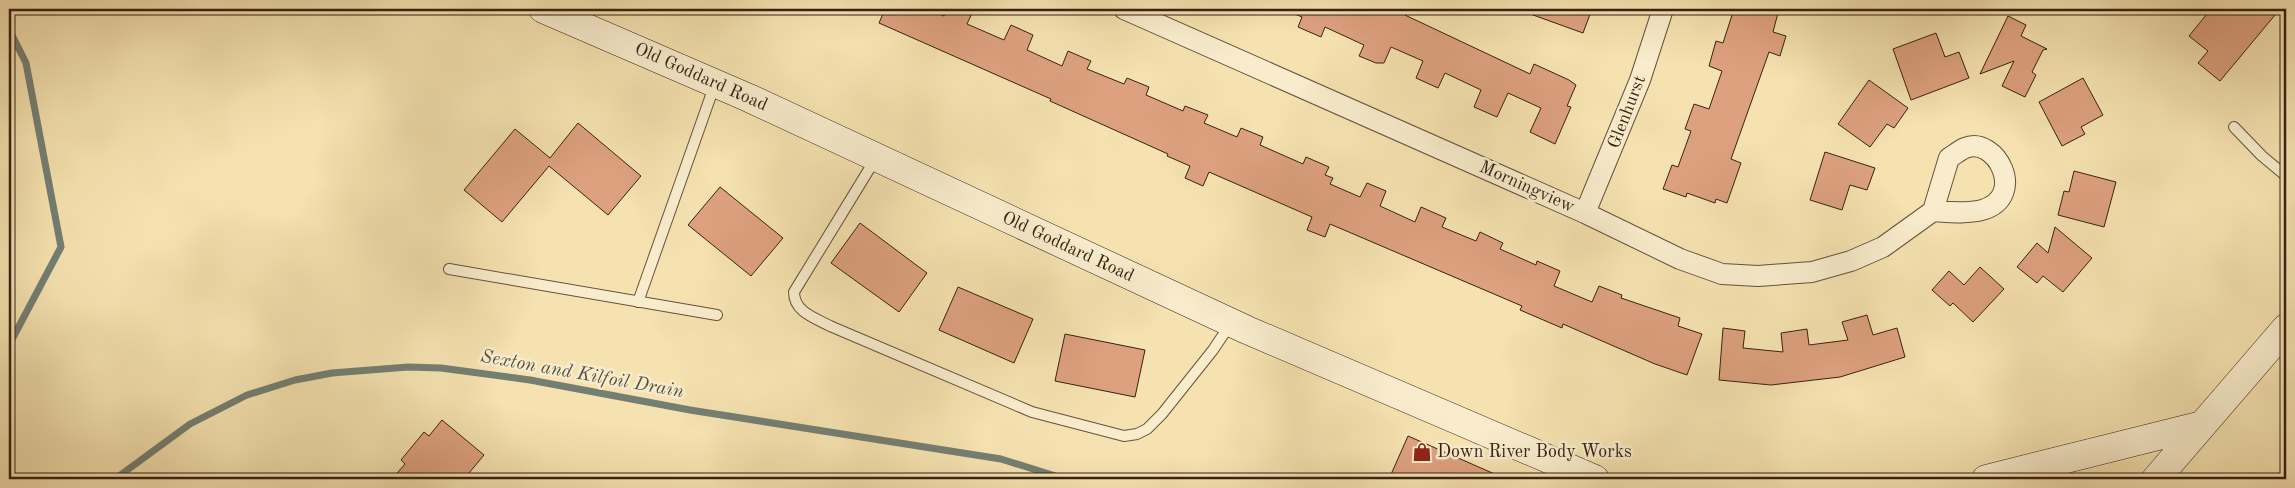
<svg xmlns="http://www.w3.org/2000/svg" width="2295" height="488" viewBox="0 0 2295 488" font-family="'Old Standard TT',serif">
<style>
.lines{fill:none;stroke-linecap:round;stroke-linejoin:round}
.stream{stroke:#747f73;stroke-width:7}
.building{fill:#dda17f;stroke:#372114}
.lane-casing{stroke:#66513b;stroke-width:12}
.street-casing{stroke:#66513b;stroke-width:22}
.secondary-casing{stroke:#372114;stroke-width:29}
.lane{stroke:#f8eccc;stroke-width:10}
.street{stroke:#f8eccc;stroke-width:20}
.secondary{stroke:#f8eccc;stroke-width:28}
.labels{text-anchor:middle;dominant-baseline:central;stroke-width:5;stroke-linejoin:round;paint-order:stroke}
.street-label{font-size:18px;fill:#372114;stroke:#f8eccc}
.poi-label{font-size:18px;fill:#372114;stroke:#f8eccc;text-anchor:start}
.water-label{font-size:19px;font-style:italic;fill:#565043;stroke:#f8eccc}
</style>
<rect width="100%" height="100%" fill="#f5e2b0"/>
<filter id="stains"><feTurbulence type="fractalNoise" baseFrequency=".004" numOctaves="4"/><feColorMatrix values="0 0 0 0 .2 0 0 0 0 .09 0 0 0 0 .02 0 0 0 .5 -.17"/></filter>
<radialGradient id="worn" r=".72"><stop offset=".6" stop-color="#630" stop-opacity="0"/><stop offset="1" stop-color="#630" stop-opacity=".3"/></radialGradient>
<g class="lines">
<path class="stream" d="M9,29l17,34 35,184 -52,98
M115,479l75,-55 57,-29 48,-15 37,-7 76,-6 33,1 89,12 160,30 311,49 64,20"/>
</g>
<path class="building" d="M885,9h42l17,7 3,-7h27l-7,15 37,16 7,-15 22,10 -6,15 35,16 6,-15 23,10 -4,8 37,15 3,-6 22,9 -3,8 37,16 2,-5 23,9 -4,8 33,14 4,-9 22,9 -3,8 43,19 3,-7 23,10 -4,8 8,3 -3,6 30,13 7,-14 19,8 -6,15 35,16 6,-15 25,11 -4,9 34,14 4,-9 23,11 -3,6 36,16 1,-4 23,10 -6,15 38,16 7,-16 23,9 -1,3 59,20 -2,8 24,8 -15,41 -32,-11 -92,-40 -1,4 -42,-18 2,-4 -192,-82 -5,13 -18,-7 5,-13 -103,-45 -6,14 -18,-8 5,-12 -23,-10 1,-2 -118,-53 1,-2 -172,-76z
M1283,9h125l-3,6 125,59 4,-10 35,16 7,5 -9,21 4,1 -16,37 -25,-12 11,-24 -33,-15 -11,24 -23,-10 7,-17 -36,-17 -7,15 -22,-10 7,-17 -32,-14 -7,16h-8l-17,-7 5,-11 -39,-18 -4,10 -23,-10 4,-10z
M1522,9h70l-9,24 -61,-22z
M1734,9h45l-6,23 13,4 -6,20 -11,-4 -38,107 10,4 -14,40 -11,-4 -1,4 -28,-10 -1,4 -23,-8 9,-24 6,2 13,-36 -6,-2 9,-25 15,5 13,-38 -13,-5 7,-25 7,2z
M2211,9h69l-60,72 -22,-18 10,-12 -19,-15z
M2008,16l18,9 -5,11 26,13 -4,1 -11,22 4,3 -11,22 -23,-11 12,-25 -34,13z
M1936,33l9,24 14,-5 10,26 -58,22 -18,-51z
M2083,78l20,37 -22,12 4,7 -23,12 -23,-44z
M1869,80l39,28 -14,20 -7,-4 -17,23 -32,-23z
M578,123l63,53 -33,39 -59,-49 -47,56 -38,-32 51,-61 35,29z
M1825,152l50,16 -8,22 -17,-5 -8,25 -32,-10z
M2074,171l42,11 -12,45 -46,-12 6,-24 5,1z
M720,187l63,51 -32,38 -63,-51z
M860,223l67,50 -28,39 -68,-49z
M2055,227l37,31 -29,34 -20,-16 -6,7 -20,-16 20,-24 11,10z
M1980,267l24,22 -31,33 -20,-19 -3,3 -18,-16 17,-19 15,14z
M958,287l75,32 -19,44 -75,-33z
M1867,315l6,20 24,-7 8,29 -65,20 -69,8 -52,-5 4,-52 22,3 -2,17 40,4 -2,-19 26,-4 2,16 39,-5 -6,-18z
M1065,334l80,16 -10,47 -80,-16z
M442,420l42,35 -20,24h-72l13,-15 -4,-4 23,-28 5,4z
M1408,436l98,43h-117z"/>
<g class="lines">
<g class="lane-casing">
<path id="lane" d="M2234,127l28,29 24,20
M876,158l-82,134c0,20 21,26 36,34l202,86 92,24 13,-2 10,-5 15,-15 51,-64 18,-27
M449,269l268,46
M638,302l77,-218"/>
</g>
<g class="street-casing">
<path id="street" d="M1124,9l461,204 95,46 42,15 36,2 54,-4 39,-11 32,-14 50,-36 16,-53c5,-3 11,-8 16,-10 31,-13 63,49 17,62 -15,4 -33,2 -49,1
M1585,213l55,-133 23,-71"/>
</g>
<g class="secondary-casing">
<path id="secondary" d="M543,9l206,89 498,232 348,149
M1986,479l216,-54
M2156,479l130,-151"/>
</g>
<use href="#lane" class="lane"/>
<use href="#street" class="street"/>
<use href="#secondary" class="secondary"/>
</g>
<defs>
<g id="shop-bare" transform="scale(1.5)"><path d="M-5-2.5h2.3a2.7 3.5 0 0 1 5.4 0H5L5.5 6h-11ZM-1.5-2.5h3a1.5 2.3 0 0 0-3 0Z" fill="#8f2418" stroke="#f8eccc" stroke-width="2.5" paint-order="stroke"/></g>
</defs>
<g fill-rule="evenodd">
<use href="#shop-bare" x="1422" y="452"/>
</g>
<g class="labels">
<g class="street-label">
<text transform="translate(701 77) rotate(24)">Old Goddard Road</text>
<text transform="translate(1627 112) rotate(-69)">Glenhurst</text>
<text transform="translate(1527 187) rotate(24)">Morningview</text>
<text transform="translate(1068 247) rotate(25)">Old Goddard Road</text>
</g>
<g class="poi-label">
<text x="1437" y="452">Down River Body Works</text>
</g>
<g class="water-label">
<text transform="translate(582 375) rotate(10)">Sexton and Kilfoil Drain</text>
</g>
</g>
<rect width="2295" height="488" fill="none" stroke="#f5e2b0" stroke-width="30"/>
<rect x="10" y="10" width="2275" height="468" fill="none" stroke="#372114" stroke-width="2.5"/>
<rect x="15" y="15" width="2265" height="458" fill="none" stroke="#372114"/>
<rect width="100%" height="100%" filter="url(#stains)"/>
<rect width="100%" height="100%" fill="url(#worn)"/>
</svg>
